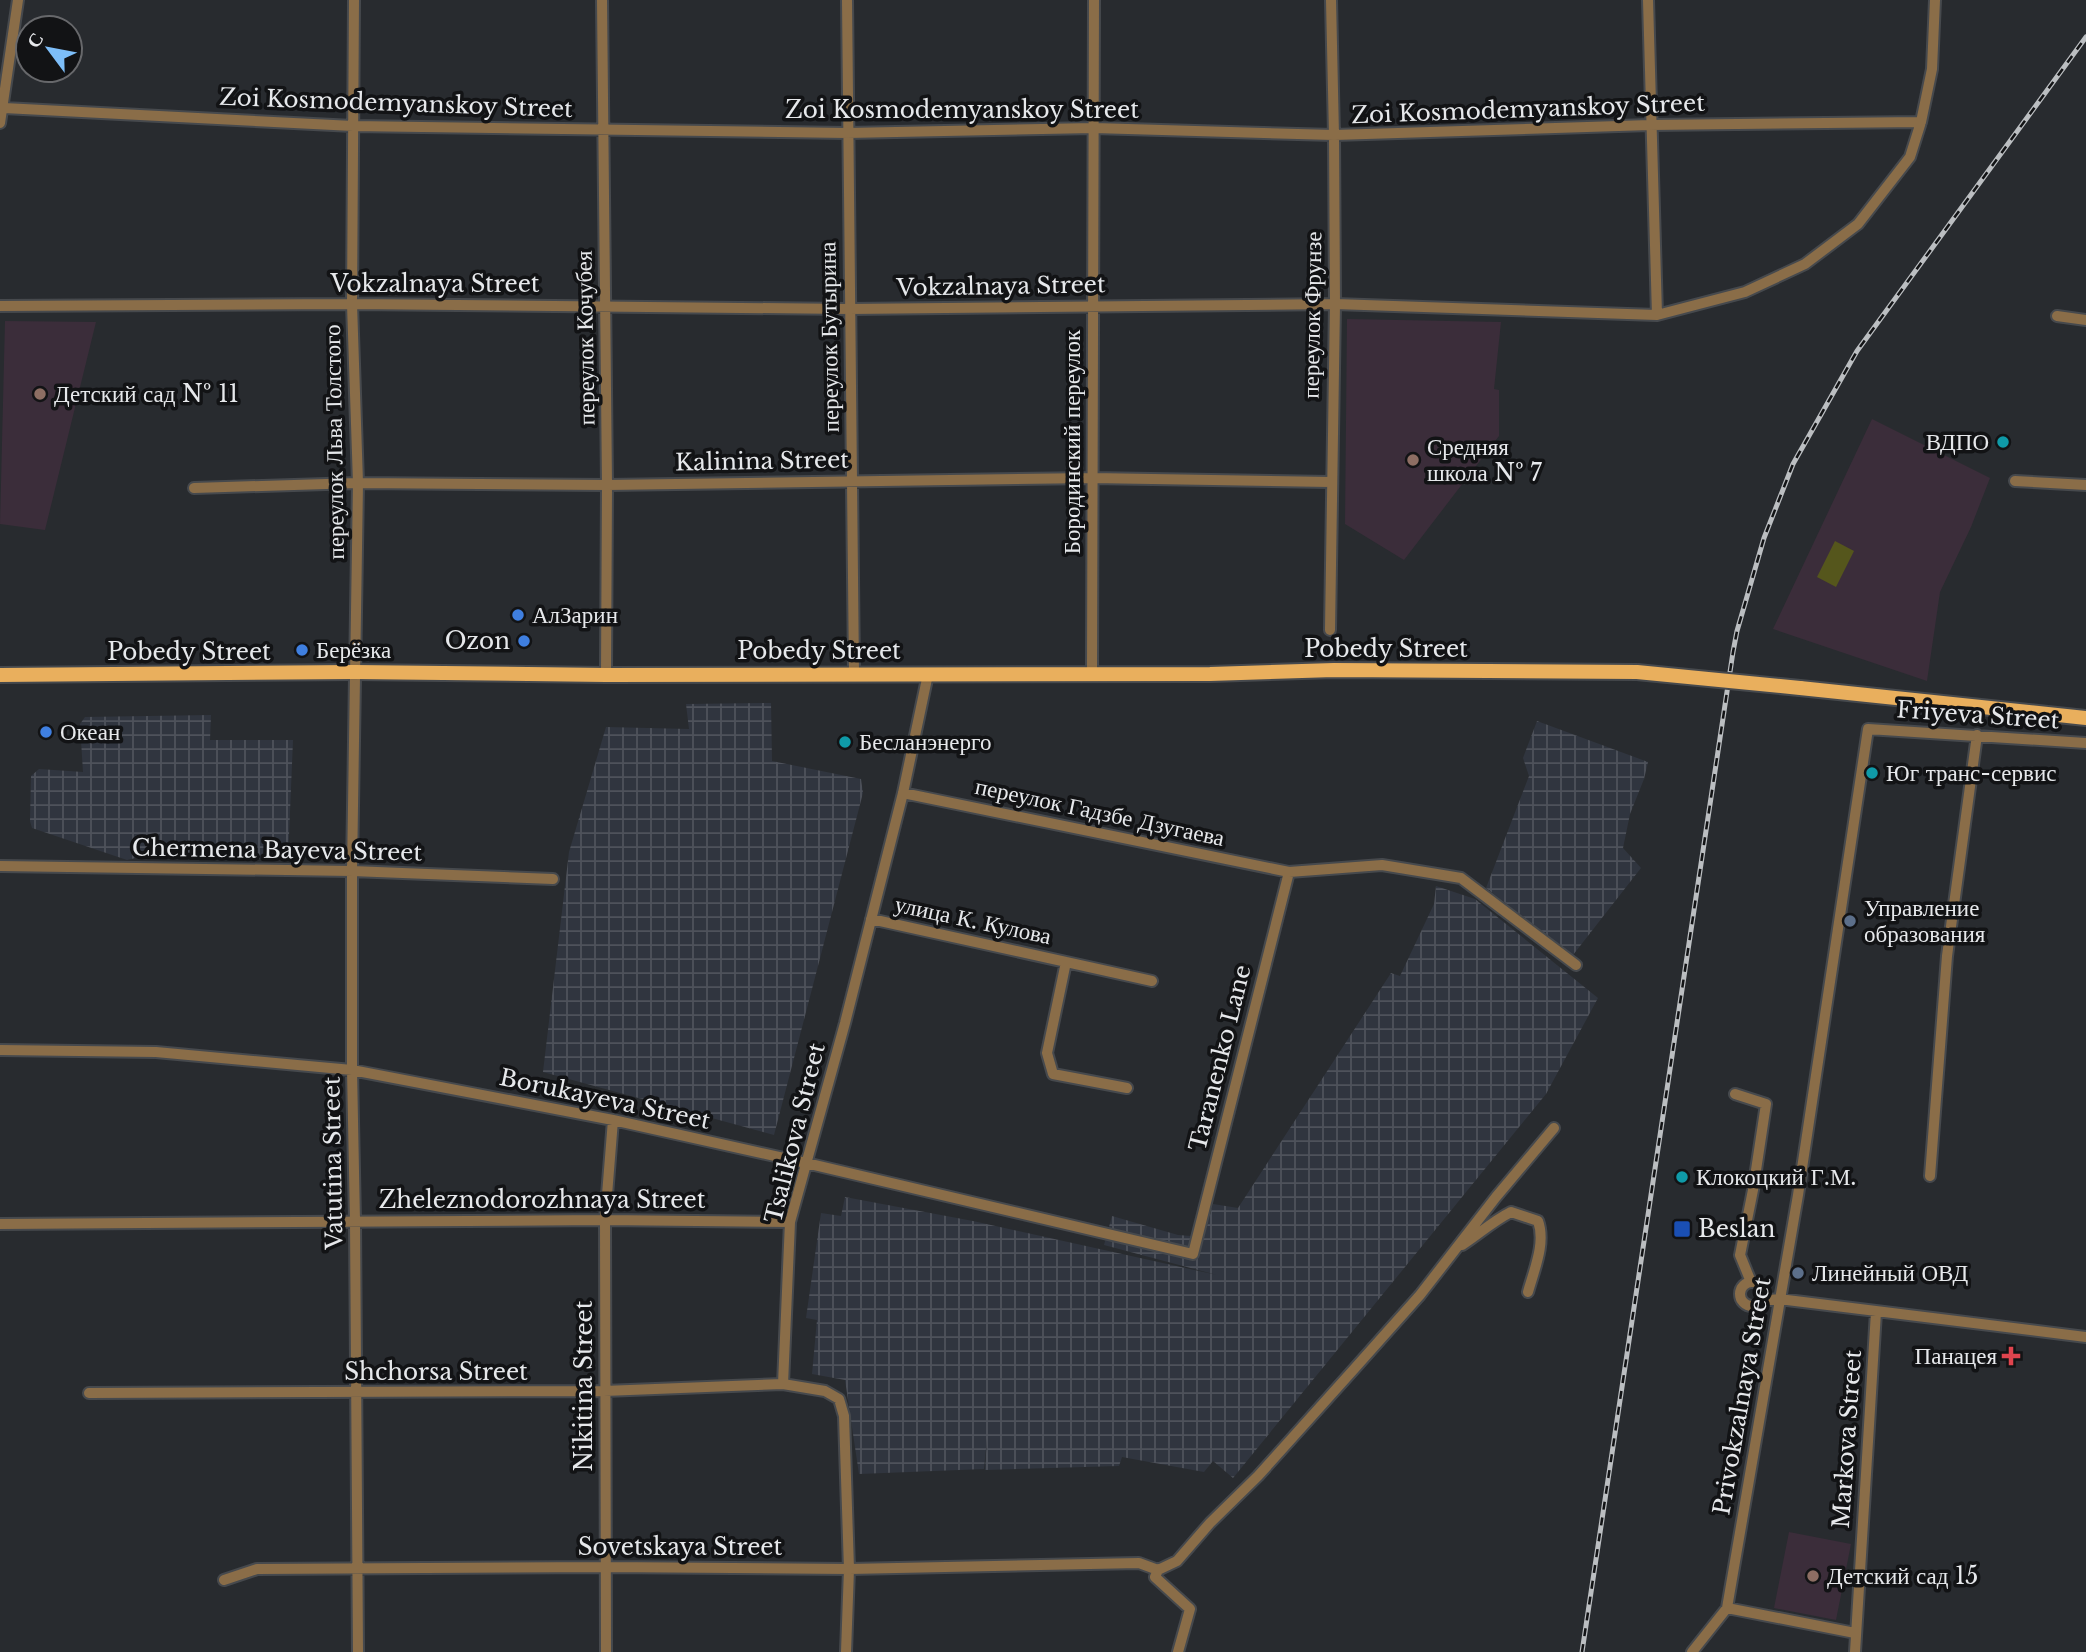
<svg xmlns="http://www.w3.org/2000/svg" width="2086" height="1652" viewBox="0 0 2086 1652" font-family="'Libre Baskerville',serif">
<style>
.industrial{fill:url(#industrial-grid)}
.education{fill:#3b2d3a}
.green{fill:#55561c}
.lines{fill:none;stroke-linecap:round;stroke-linejoin:round}
.minor-casing{stroke:#46494d;stroke-width:14}
.major-casing{stroke:#46494d;stroke-width:18}
.minor{stroke:#8a6d48;stroke-width:10}
.major{stroke:#e9af5d;stroke-width:14}
.rail-casing{stroke:#bbbec1;stroke-width:5}
.rail{stroke:#121315;stroke-width:2.5;stroke-dasharray:8;stroke-linecap:butt}
.major-bridge-casing{stroke:#46494d;stroke-width:18;stroke-linecap:butt}
.major-bridge{stroke:#e9af5d;stroke-width:14}
.education-dot{fill:#8d6e63;stroke:#121315;stroke-width:2.5}
.culture-dot{fill:#0f9aa8;stroke:#121315;stroke-width:2.5}
.shop-dot{fill:#3f7fe0;stroke:#121315;stroke-width:2.5}
.service-dot{fill:#5c6f8a;stroke:#121315;stroke-width:2.5}
.transit-dot{fill:#1a4fb4;stroke:#121315;stroke-width:2.5}
.health-dot{fill:#e0444e;stroke:#121315;stroke-width:2.5}
.labels{text-anchor:middle;dominant-baseline:central;stroke-width:7;stroke-linejoin:round;paint-order:stroke}
.street-label{font-size:23px;fill:#e6e8eb;stroke:#121315}
.poi-label{font-size:23px;fill:#e6e8eb;stroke:#121315;text-anchor:start}
</style>
<defs>
<pattern id="industrial-grid" width="8" height="8" patternUnits="userSpaceOnUse" patternTransform="scale(1.75)"><rect width="8" height="8" fill="#30353f"/><path d="M0 4h8M4 0v8" fill="none" stroke="#4e525b"/></pattern>
</defs>
<rect width="100%" height="100%" fill="#282b2f"/>
<path class="industrial" d="M771,703l1,58 89,18 2,14 -89,342 -231,-63 26,-220 37,-125 83,2 -3,-25z
M211,715l-1,25h83l-5,120 -140,-5 -21,5 -95,-32 -2,-7 1,-45 8,-7 44,3 -3,-48 5,-7z
M1537,721l111,41 -4,17 -14,35 -7,34 18,20 -68,87 -87,-67 43,-112 -6,-18z
M1436,886l39,13 123,99 -52,96 -313,384 -20,-17 -9,11 -82,-15 -3,9 -134,4 2,-32 -3,31 -125,5 -14,-94 -33,-6 5,-54 -11,-2 15,-105 20,3 4,-19 128,24 244,54 -113,-30 8,-29 66,19 26,2 9,-33 25,4 153,-235 9,3 34,-72z"/>
<path class="education" d="M1347,319l154,3 -7,67 5,1v46l-95,124 -59,-36z
M5,321l91,1 -51,208 -45,-6z
M1872,419l118,59 -19,49 -31,65 -13,89 -154,-52z
M1789,1532l62,12 -15,76 -62,-12z"/>
<path class="green" d="M1835,541l19,10 -18,36 -19,-10z"/>
<g class="lines">
<g class="minor-casing">
<path id="minor" d="M354,0l-2,304 6,179 -6,388v199l3,151 3,431
M602,0l5,485 -1,190
M847,0l7,673
M1648,0l9,315
M4,108l349,18 494,7 247,-5 240,7 316,-10 271,-3
M0,123l18,-123
M0,306l352,-2 497,5 486,-5 322,11 88,-23 60,-28 53,-40 52,-67 11,-35 11,-53 3,-69
M2057,316l29,4
M2015,481l71,4
M194,488l164,-5 249,2 485,-7 238,4
M1330,630l5,-326 -1,-169 -3,-135
M1092,673l2,-673
M903,793l386,79 93,-7 79,13 115,87
M0,866l352,5 201,8
M871,919l281,62
M1066,962l-19,91 6,21 74,14
M0,1050l156,2 196,18 261,50 193,43 387,91 96,-382
M1735,1094l31,10 -13,86 -13,65 11,27
M1930,1176l17,-220 30,-221
M0,1224l605,-4 185,2
M1462,1245c17,-11 31,-24 49,-33l27,9c8,22 -4,49 -10,71
M1740 1294a12 12 0 1 1 24 0a12 12 0 1 1-24 0Z
M1761,1301l18,-2 307,38
M89,1393l515,-2 179,-7
M1158,1570l-3,7 35,32 -12,43
M224,1580l33,-11 349,-2 243,2 290,-6 19,7 19,-9 33,-38 48,-47 97,-108 65,-73 76,-98 58,-69
M1855,1633l-128,-25 71,-413 70,-466 218,14
M606,1652l-1,-432 8,-100
M846,1652l3,-83 -5,-153 -5,-17 -14,-8 -42,-7 7,-162 55,-199 58,-230 25,-119
M1692,1652l35,-44
M1855,1652l21,-340"/>
</g>
<g class="major-casing">
<path id="major" d="M0,675l355,-3 251,3 604,-1 124,-4 303,2
M1800,688l286,30"/>
</g>
<use href="#minor" class="minor"/>
<use href="#major" class="major"/>
<g class="rail-casing">
<path id="rail" d="M1582,1652l151,-1000 4,-21 27,-93 29,-74 64,-113 229,-314"/>
</g>
<use href="#rail" class="rail"/>
<g class="major-bridge-casing">
<path id="major-bridge" d="M1637,672l163,16"/>
</g>
<use href="#major-bridge" class="major-bridge"/>
</g>
<g class="education-dot">
<circle cx="40" cy="394" r="7"/>
<circle cx="1413" cy="460" r="7"/>
<circle cx="1813" cy="1576" r="7"/>
</g>
<g class="culture-dot">
<circle cx="2003" cy="442" r="7"/>
<circle cx="845" cy="742" r="7"/>
<circle cx="1872" cy="773" r="7"/>
<circle cx="1682" cy="1177" r="7"/>
</g>
<g class="shop-dot">
<circle cx="518" cy="615" r="7"/>
<circle cx="524" cy="641" r="7"/>
<circle cx="302" cy="650" r="7"/>
<circle cx="46" cy="732" r="7"/>
</g>
<g class="service-dot">
<circle cx="1850" cy="921" r="7"/>
<circle cx="1798" cy="1273" r="7"/>
</g>
<rect class="transit-dot" x="1673" y="1220" width="18" height="18" rx="3.5"/>
<path class="health-dot" d="M2007.5 1345.5h7v7h7v7h-7v7h-7v-7h-7v-7h7z"/>
<g class="labels">
<g class="street-label">
<text transform="translate(396 103) rotate(2)">Zoi Kosmodemyanskoy Street</text>
<text transform="translate(1528 109) rotate(-2)">Zoi Kosmodemyanskoy Street</text>
<text x="962" y="110">Zoi Kosmodemyanskoy Street</text>
<text x="435" y="284">Vokzalnaya Street</text>
<text transform="translate(1001 286) rotate(-1)">Vokzalnaya Street</text>
<text transform="translate(1312 315) rotate(-89)">переулок Фрунзе</text>
<text transform="translate(829 337) rotate(-91)">переулок Бутырина</text>
<text transform="translate(585 338) rotate(-91)">переулок Кочубея</text>
<text transform="translate(334 442) rotate(-91)">переулок Льва Толстого</text>
<text transform="translate(1072 442) rotate(-90)">Бородинский переулок</text>
<text transform="translate(762 461) rotate(-1)">Kalinina Street</text>
<text x="1386" y="649">Pobedy Street</text>
<text x="819" y="651">Pobedy Street</text>
<text x="189" y="652">Pobedy Street</text>
<text transform="translate(1978 715) rotate(4)">Friyeva Street</text>
<text transform="translate(1100 812) rotate(12)">переулок Гадзбе Дзугаева</text>
<text transform="translate(277 850) rotate(1)">Chermena Bayeva Street</text>
<text transform="translate(973 920) rotate(12)">улица К. Кулова</text>
<text transform="translate(1220 1058) rotate(-76)">Taranenko Lane</text>
<text transform="translate(605 1099) rotate(12)">Borukayeva Street</text>
<text transform="translate(795 1133) rotate(-76)">Tsalikova Street</text>
<text transform="translate(333 1163) rotate(-91)">Vatutina Street</text>
<text x="542" y="1200">Zheleznodorozhnaya Street</text>
<text x="436" y="1372">Shchorsa Street</text>
<text transform="translate(584 1386) rotate(-90)">Nikitina Street</text>
<text transform="translate(1742 1396) rotate(-80)">Privokzalnaya Street</text>
<text transform="translate(1847 1439) rotate(-86)">Markova Street</text>
<text x="680" y="1547">Sovetskaya Street</text>
</g>
<g class="poi-label">
<text x="54" y="394">Детский сад № 11</text>
<text x="1989" y="442" text-anchor="end">ВДПО</text>
<text x="1427" y="447">Средняя<tspan x="1427" dy="26">школа № 7</tspan></text>
<text x="532" y="615">АлЗарин</text>
<text x="510" y="641" text-anchor="end">Ozon</text>
<text x="316" y="650">Берёзка</text>
<text x="60" y="732">Океан</text>
<text x="859" y="742">Бесланэнерго</text>
<text x="1886" y="773">Юг транс-сервис</text>
<text x="1864" y="908">Управление<tspan x="1864" dy="26">образования</tspan></text>
<text x="1696" y="1177">Клокоцкий Г.М.</text>
<text x="1698" y="1229">Beslan</text>
<text x="1812" y="1273">Линейный ОВД</text>
<text x="1997" y="1356" text-anchor="end">Панацея</text>
<text x="1827" y="1576">Детский сад 15</text>
</g>
</g>
<g transform="translate(49 49) rotate(302)"><circle r="33" fill="#121315" stroke="#67686b" stroke-width="2"/>
<path d="M0-5L12 26L0 18L-12 26Z" fill="#7dbef9"/>
<text y="-10" font-size="19" font-weight="bold" text-anchor="middle" fill="#e6e8eb">С</text>
</g>
</svg>
